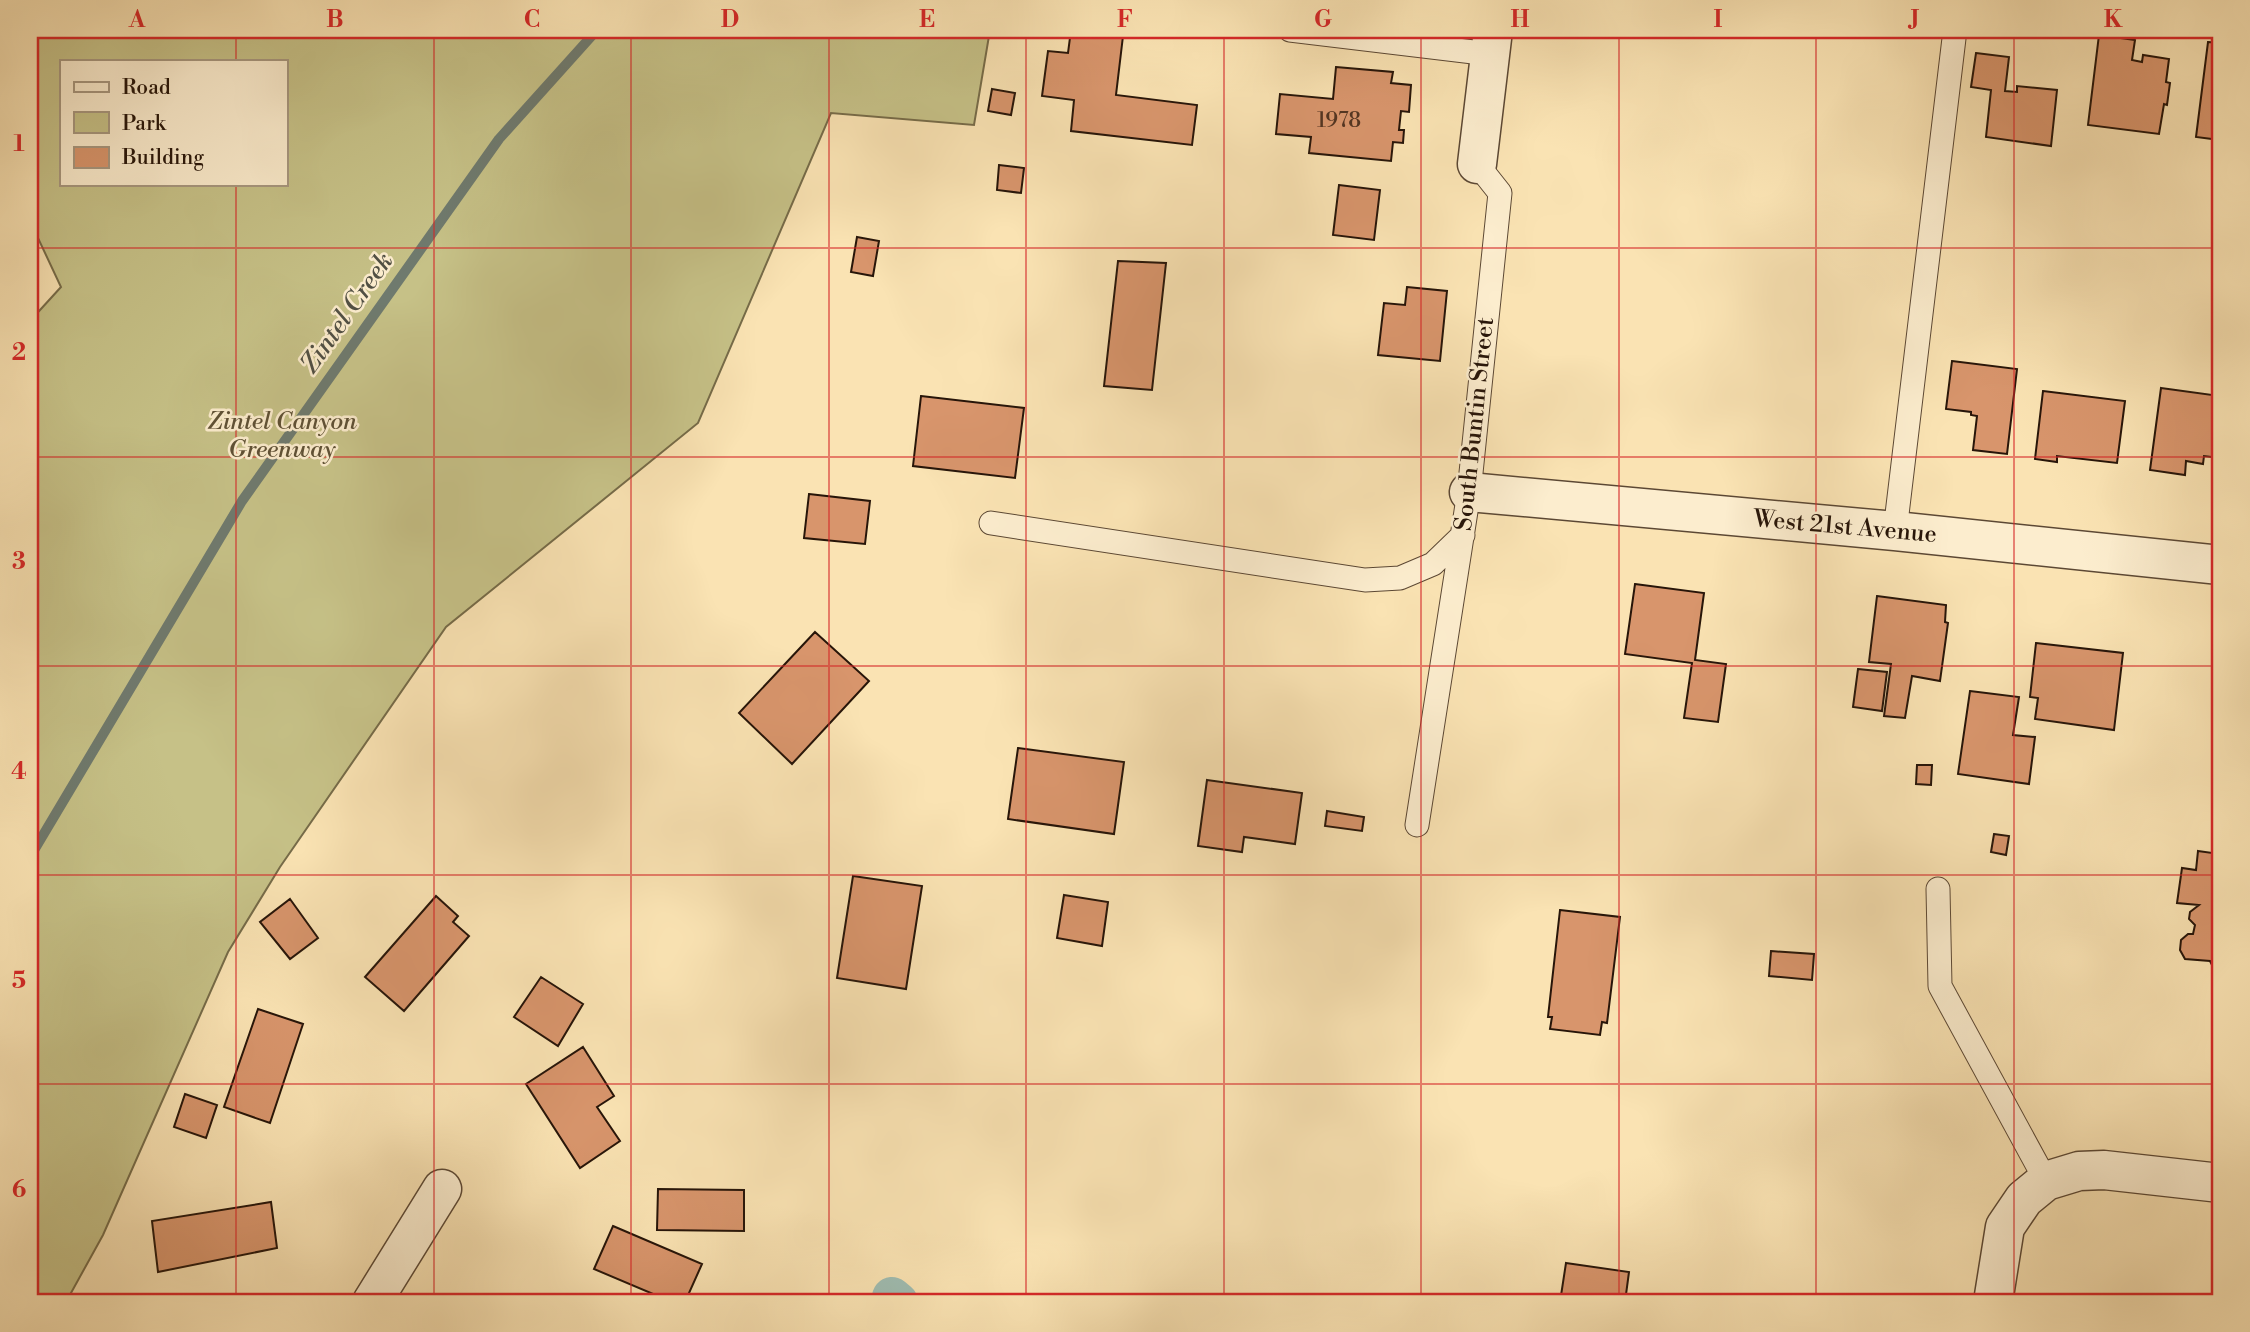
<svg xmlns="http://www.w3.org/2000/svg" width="2250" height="1332" viewBox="0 0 2250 1332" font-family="'Libre Bodoni',serif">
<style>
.park{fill:#c6c187;stroke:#766b48;stroke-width:2;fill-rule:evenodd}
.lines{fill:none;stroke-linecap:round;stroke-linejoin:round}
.stream{stroke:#6f7a6e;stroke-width:10}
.canal{stroke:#9fbdb2;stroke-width:40}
.building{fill:#d8956c;stroke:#271509;stroke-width:2}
.lane-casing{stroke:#5c4834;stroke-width:25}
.street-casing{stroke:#5c4834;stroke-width:41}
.lane{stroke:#fcedce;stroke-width:23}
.street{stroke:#fcedce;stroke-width:38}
.grid{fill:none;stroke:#d62828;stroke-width:2;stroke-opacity:0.55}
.labels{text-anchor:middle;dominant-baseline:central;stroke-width:5;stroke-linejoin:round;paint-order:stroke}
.number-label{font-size:21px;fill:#533522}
.park-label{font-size:24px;font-style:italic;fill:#5f5135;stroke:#fcedce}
.street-label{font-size:24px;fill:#271509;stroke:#fcedce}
.water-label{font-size:26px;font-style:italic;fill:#515044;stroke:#fcedce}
.neatline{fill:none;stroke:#d62828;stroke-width:2.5}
.grid-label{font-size:23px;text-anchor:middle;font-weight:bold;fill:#d62828}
</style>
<rect width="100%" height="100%" fill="#fae3b3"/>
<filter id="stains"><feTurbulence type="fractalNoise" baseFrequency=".00286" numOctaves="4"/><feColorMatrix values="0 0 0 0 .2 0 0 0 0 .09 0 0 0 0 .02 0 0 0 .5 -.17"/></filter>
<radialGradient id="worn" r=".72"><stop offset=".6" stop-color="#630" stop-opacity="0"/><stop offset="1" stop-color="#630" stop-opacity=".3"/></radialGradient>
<path class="park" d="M30,30h960l-16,95 -143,-12 -133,310 -252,204 -166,240 -52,85 -125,283 -37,67h-36v-981l31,-34 -31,-66zM61,61h224v123h-224z"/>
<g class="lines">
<path class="stream" d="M30,857l212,-356 257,-362 98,-109"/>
<path class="canal" d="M892,1297l6,5"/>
</g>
<path class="building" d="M1071,30l52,6 -7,59 81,10 -5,40 -121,-14 3,-31 -32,-4 6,-45 20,2z
M2099,35l36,5 -3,20 10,2 1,-7 26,4 -3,23 4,1 -3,22 -3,-1 -5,30 -71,-9z
M2208,42l12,1v97l-24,-3z
M1976,53l33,4 -4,34 12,1v-6l40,4 -6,56 -65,-9 5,-47 -20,-3z
M1336,67l57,5 -2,11 20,2 -2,27 -8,-1 -2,19h5l-1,13 -10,-1 -2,19 -82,-8 2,-16 -35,-3 4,-40 53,5z
M992,89l23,4 -4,22 -23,-4z
M999,165l25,3 -3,25 -24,-3z
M1339,185l41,5 -6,50 -41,-5z
M857,237l22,4 -6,35 -22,-4z
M1118,261l48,2 -14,127 -48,-4z
M1407,287l40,4 -7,70 -62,-6 6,-52 21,2z
M1952,361l65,8 -10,85 -34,-4 4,-34 -6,-1v-3l-25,-3z
M2161,388l59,8v62l-16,-2 -1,8 -17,-3 -1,14 -35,-5z
M2043,391l82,10 -8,62 -60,-7v6l-22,-3z
M921,396l103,12 -9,70 -102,-12z
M809,494l61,7 -5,43 -61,-6z
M1635,584l69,9 -9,67 31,4 -8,58 -34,-4 8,-55 -67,-9z
M1877,596l69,9 -1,17 3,1 -8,58 -28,-5 -7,42 -21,-2 7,-52 -22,-2z
M815,632l54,49 -77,83 -53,-51z
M2036,643l87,10 -9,77 -79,-11 3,-21 -8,-1z
M1858,669l29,3 -5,39 -29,-4z
M1970,691l49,6 -6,38 22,2 -6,47 -71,-10z
M1018,748l106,14 -10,72 -106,-15z
M1917,765h15l-1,20 -15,-1z
M1207,780l95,13 -7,51 -51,-7 -2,15 -44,-6z
M1327,811l37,6 -2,14 -37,-5z
M1994,834l15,2 -3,19 -15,-3z
M2198,851l22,3v112l-8,-1 -2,-4 -25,-2 -5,-9 1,-10 7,-6h5l2,-9 -6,-6 1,-7 9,-7 -22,-2 5,-35 14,2z
M853,876l69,10 -16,103 -69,-11z
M1064,895l44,7 -6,44 -45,-8z
M436,896l22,20 -5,6 16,14 -65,75 -39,-34z
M290,899l28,39 -28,21 -30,-37z
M1560,910l60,7 -13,106 -5,-1 -2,13 -50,-6 2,-12h-4z
M1771,951l43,3 -2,26 -43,-4z
M541,977l42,27 -25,42 -44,-29z
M258,1009l45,15 -33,99 -46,-16z
M583,1047l31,49 -17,11 23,34 -40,27 -54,-84z
M185,1094l32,11 -11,33 -32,-11z
M658,1189l86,1v41l-87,-1z
M271,1202l6,46 -119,24 -6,-51z
M613,1226l89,38 -17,38h-13l-78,-33z
M1566,1263l63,9 -4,30h-65z"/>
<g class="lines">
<g class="lane-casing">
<path id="lane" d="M1290,30l200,24
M991,523l374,57 35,-2 33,-14 30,-29
M1895,531l60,-501
M1417,825l52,-333 31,-299 -23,-29
M1938,889l2,97 106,195"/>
</g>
<g class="street-casing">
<path id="street" d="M1477,164l16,-134
M1469,492l426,39 325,34
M372,1302l70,-113
M1993,1302l12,-75 19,-28 22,-18 33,-10 25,-1 116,13"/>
</g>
<use href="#lane" class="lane"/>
<use href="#street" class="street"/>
</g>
<path class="grid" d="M236,30v31M434,30v1272M631,30v1272M829,30v1272M1026,30v1272M1224,30v1272M1421,30v1272M1619,30v1272M1816,30v1272M2014,30v1272M236,184v1118M30,248h2190M30,457h2190M30,666h2190M30,875h2190M30,1084h2190"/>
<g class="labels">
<g class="number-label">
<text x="1339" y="121">1978</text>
</g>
<g class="park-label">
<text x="282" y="422">Zintel Canyon<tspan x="282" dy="28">Greenway</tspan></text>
</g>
<g class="street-label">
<text transform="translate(1475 424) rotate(-84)">South Buntin Street</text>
<text transform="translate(1845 527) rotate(5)">West 21st Avenue</text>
</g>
<g class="water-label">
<text transform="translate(347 313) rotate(-55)">Zintel Creek</text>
</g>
</g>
<rect width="2250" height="1332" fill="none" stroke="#fae3b3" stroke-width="77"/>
<rect x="60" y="60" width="228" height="126" fill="#fcedce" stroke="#a7977f" stroke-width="2"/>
<rect x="74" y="82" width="35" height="10" fill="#fcedce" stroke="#a7977f" stroke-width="2"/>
<text x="122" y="94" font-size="21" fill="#271509">Road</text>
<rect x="74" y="112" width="35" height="21" fill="#c6c187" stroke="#a7977f" stroke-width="2"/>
<text x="122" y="130" font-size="21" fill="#271509">Park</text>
<rect x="74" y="147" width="35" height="21" fill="#d8956c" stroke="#a7977f" stroke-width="2"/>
<text x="122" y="164" font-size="21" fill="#271509">Building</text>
<rect x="38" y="38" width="2174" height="1256" class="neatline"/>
<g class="grid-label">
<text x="137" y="27">A</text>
<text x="335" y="27">B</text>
<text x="532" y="27">C</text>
<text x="730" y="27">D</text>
<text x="927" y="27">E</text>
<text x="1125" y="27">F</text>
<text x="1323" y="27">G</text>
<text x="1520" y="27">H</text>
<text x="1718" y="27">I</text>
<text x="1915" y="27">J</text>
<text x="2113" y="27">K</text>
<text x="19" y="151">1</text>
<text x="19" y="360">2</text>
<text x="19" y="569">3</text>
<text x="19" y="779">4</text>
<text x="19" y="988">5</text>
<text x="19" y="1197">6</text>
</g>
<rect width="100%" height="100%" filter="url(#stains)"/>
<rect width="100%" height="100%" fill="url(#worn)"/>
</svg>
